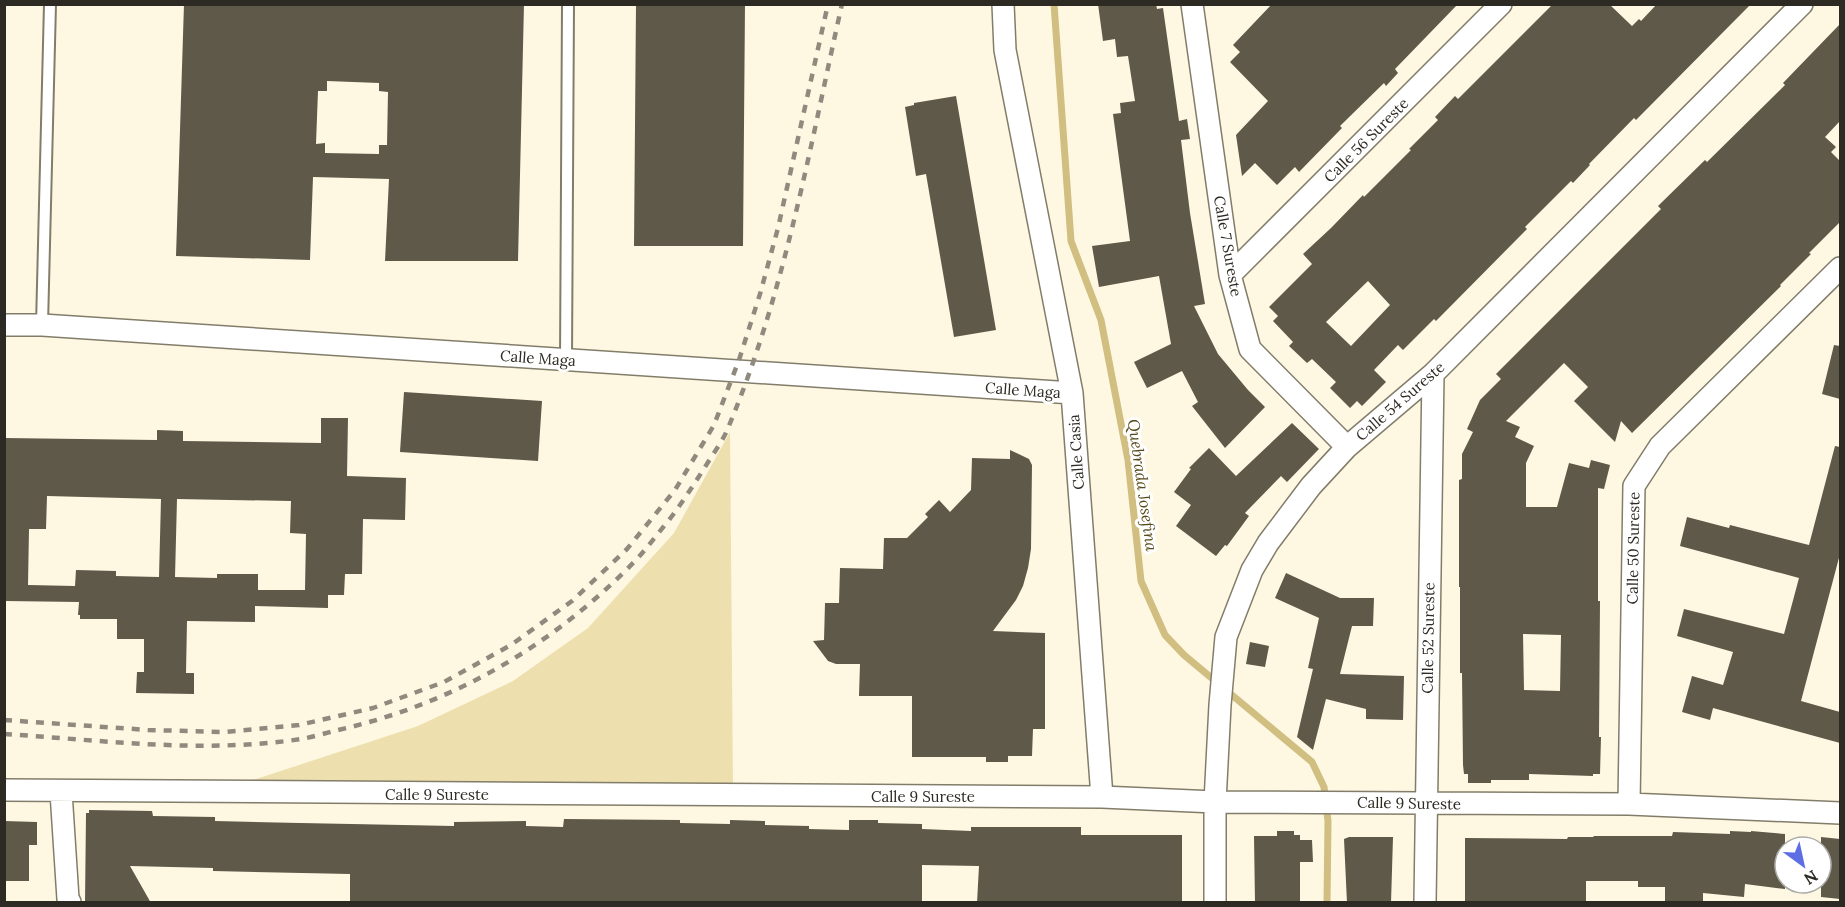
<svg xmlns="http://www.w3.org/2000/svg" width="1845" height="907" viewBox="0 0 1845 907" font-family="Lora,serif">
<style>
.green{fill:#eddfae}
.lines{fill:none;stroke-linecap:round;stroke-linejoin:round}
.stream{stroke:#d1be81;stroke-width:7}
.building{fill:#5e5948;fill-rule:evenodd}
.service-casing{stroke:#827d6a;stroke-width:14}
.minor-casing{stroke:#827d6a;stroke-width:24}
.service{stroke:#fff;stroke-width:10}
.minor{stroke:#fff;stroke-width:21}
.rail{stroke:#8f8a7d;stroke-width:4.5;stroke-dasharray:8 8;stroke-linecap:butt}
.labels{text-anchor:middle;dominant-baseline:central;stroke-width:6;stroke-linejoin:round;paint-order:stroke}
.street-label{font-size:15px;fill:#2d2a23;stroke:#fff}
.water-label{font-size:16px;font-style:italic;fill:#574a1a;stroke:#fff}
</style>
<rect width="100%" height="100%" fill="#fef8e3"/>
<path class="green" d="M730,432l3,355 -489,-4 174,-57 95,-45 75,-53 86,-95z"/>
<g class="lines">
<path class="stream" d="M1054,4l17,237 30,79 27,140 13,121 24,54 19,20 128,107 12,25 4,34 -1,81"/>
</g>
<path class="building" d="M184,4h340l-6,257h-133l4,-82 -76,-2 -3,83 -134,-4zM327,81l52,2v8l9,1 -1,53h-8v9l-54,-1v-10l-9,1 2,-53h9z
M636,4h109l-2,242h-109z
M1098,4h58l1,5 6,-1 16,113 8,-2 3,20 -9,1 9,73 15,91 -11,2 24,48 30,36 17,17 -40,41 -33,-42 6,-4 -16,-31 -35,17 -13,-26 37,-18 -12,-68 -60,11 -7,-41 38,-5 -17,-127 8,-1 -1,-10 15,-2 -7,-45 -11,1 -2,-18 -12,2z
M1272,4h186l-63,65 3,4 -12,13 -2,-3 -44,43 2,2 -43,44 -4,-5 -18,18 -22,-22 -13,13 -6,-41 32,-34 -38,-39 10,-10 -7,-7z
M1553,4h56l23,22 7,-7 2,2 16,-17h94l-115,116 -2,-2 -45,46 1,1 -17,18 -2,-2 -46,46 2,2 -91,92 -2,-2 -31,31 -5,-5 -24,25 12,12 -24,24 -5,-5 -7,7 -20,-20 6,-6 -24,-23 -5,4 -18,-17 4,-4 -20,-21 5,-5 -9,-9 43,-43 -9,-10 28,-26 32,-33 1,2 47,-47 -2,-1 29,-29 -3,-3 20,-21 3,3zM1368,281l22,24 -39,41 -25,-24z
M1840,24v97l-15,16 11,10 -5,5 9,9v61l-31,31 2,1 -31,31 1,1 -149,147 -11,-12 -6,21 -41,-41 14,-14 -24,-24 -58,58 14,6 -5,10 19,9 -8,17v44h31l12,-44 20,5 2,-8 19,5 -6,24 -6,-1v113h2l-1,136h2l-1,37h-7v2l-64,-2v6h-38v3h-23v-9h-4l-1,-9 -1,-92h-2v-86h-1v-107l3,-1v-25l11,-22 -6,-3 13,-29 21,-21 -5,-5 165,-165 -3,-3 47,-46 2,2 78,-77 -2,-2zM1523,634l38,1 -1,56 -36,-1z
M956,96l40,234 -42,7 -28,-163 -10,2 -11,-69 9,-2v-2z
M1834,345l6,1v53l-18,-5z
M404,392l138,9 -4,60 -138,-9z
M321,418h27l-1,58 59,2 -1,42 -42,-1 -1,55h-17l-1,21h-16v13l-73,-2v16l-68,-1 -1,52h8v21l-58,-1 1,-21h7v-33h-27v-20h-37v-4h-2l1,-13 -74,-1 -1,-163 153,2v-10l26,1v10l138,2zM47,496l114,3 -2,78 -43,-1v-5l-40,-1 -1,16 -47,-1 1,-56h17zM177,499l114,2 -1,32 16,1 -1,56h-47v-16h-41v4l-42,-1z
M1292,423l27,26 -32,33 -6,-6 -36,37 4,3 -22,30 -2,-1 -9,11 -40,-30 15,-21 -17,-13 17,-23 -2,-1 20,-20 27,28z
M1835,446l5,1v107l-39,147 39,11v31l-127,-35 -3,12 -28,-8 10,-36 31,9 10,-33 -56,-16 7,-27 100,25 15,-56 -119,-32 7,-29 42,11 1,-3 79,20z
M1010,450l19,9 3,6 -1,84 -3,19 -5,18 -7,14 -23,31 52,2v96h-12l-1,27h-24v6h-22v-5h-74v-61h-53l1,-32h-24l-8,-3 -15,-20 11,-1 1,-37h14l1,-35 43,1 1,-31h23l21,-21 -3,-3 14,-14 11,12 21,-22 1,-32 38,1z
M1286,573l54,25h34l-1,28h-21l-12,48 64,2 -1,44 -37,-1v-10l-40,-10 -13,51 -16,-13 16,-68 -5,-1 11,-50 -44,-20z
M1250,642l19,4 -4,21 -19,-3z
M89,810l63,1 1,5 62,1v4l85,2 154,3v-4l72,-1v5l37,1 1,-8 116,1v3l50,1v-4l35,1v4l44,1v3l40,1v-10h29v3l44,1v5l49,2v-4h110v8h101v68h-205l2,-37 -57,-1v38h-572v-29l-137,-3v-3l-83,-2 21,37h-66l1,-90h3z
M4,821l33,1v23h-8v36h-25z
M1277,831h17v4h6v5h12l1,22h-13v41h-45l-1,-67h23z
M1730,831l21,1v-1l34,3v55l-40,-5 -1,13 -41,-4v10h-38v-16h-27v-6h-52v22h-121v-65l102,1 1,-2h26l-1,-1h79l1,-4 57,2z
M1349,837h44l-2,66h-44l-3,-64z
M1821,837l19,2v60l-19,-2z"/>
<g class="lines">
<g class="service-casing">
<path id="service" d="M42,325l8,-321
M566,360l2,-356"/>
</g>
<g class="minor-casing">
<path id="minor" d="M1003,4l2,46 67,343 30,404
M1192,4l38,271 20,74 97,98
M1230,275l271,-271
M4,325h38l1030,68
M4,790l1098,7 113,5 414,2 211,9
M61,792l7,107 2,3
M1629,804l5,-318 26,-40 180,-178
M1215,902v-100l5,-97 6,-68 26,-67 16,-27 43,-57 36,-39 86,-73 369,-370
M1425,902l8,-528"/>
</g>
<use href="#service" class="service"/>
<use href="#minor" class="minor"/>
<path class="rail" d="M4,720l144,10 76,2 75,-7 74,-17 71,-26 67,-37 61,-44 55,-52 48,-59 39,-65 25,-65 21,-66 18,-66 50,-224
M4,734c98,6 199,20 297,5 12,-2 25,-6 37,-9 115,-26 216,-85 298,-170 12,-13 22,-27 33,-40 16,-21 29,-42 43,-64 6,-9 12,-18 16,-28 57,-135 82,-282 114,-424"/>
</g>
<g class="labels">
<g class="street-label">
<text transform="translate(1366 140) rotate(-45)">Calle 56 Sureste</text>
<text transform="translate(1228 246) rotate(80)">Calle 7 Sureste</text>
<text transform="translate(538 358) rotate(4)">Calle Maga</text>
<text transform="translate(1023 390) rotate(4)">Calle Maga</text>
<text transform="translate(1400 401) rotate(-41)">Calle 54 Sureste</text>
<text transform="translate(1076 452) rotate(-94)">Calle Casia</text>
<text transform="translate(1633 548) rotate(-89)">Calle 50 Sureste</text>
<text transform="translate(1428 638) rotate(-89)">Calle 52 Sureste</text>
<text x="437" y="794">Calle 9 Sureste</text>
<text x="923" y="796">Calle 9 Sureste</text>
<text transform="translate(1409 803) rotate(1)">Calle 9 Sureste</text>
</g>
<g class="water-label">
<text transform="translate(1143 485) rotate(82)">Quebrada Josefina</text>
</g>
</g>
<rect width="1845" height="907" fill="none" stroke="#2d2a23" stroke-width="12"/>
<g transform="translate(1803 865) rotate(147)"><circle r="28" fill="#ffffff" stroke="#abaaa7" stroke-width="1.5"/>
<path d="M0-4.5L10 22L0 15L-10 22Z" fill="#5d6ee5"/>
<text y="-9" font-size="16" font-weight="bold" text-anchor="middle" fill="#2d2a23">N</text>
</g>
</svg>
